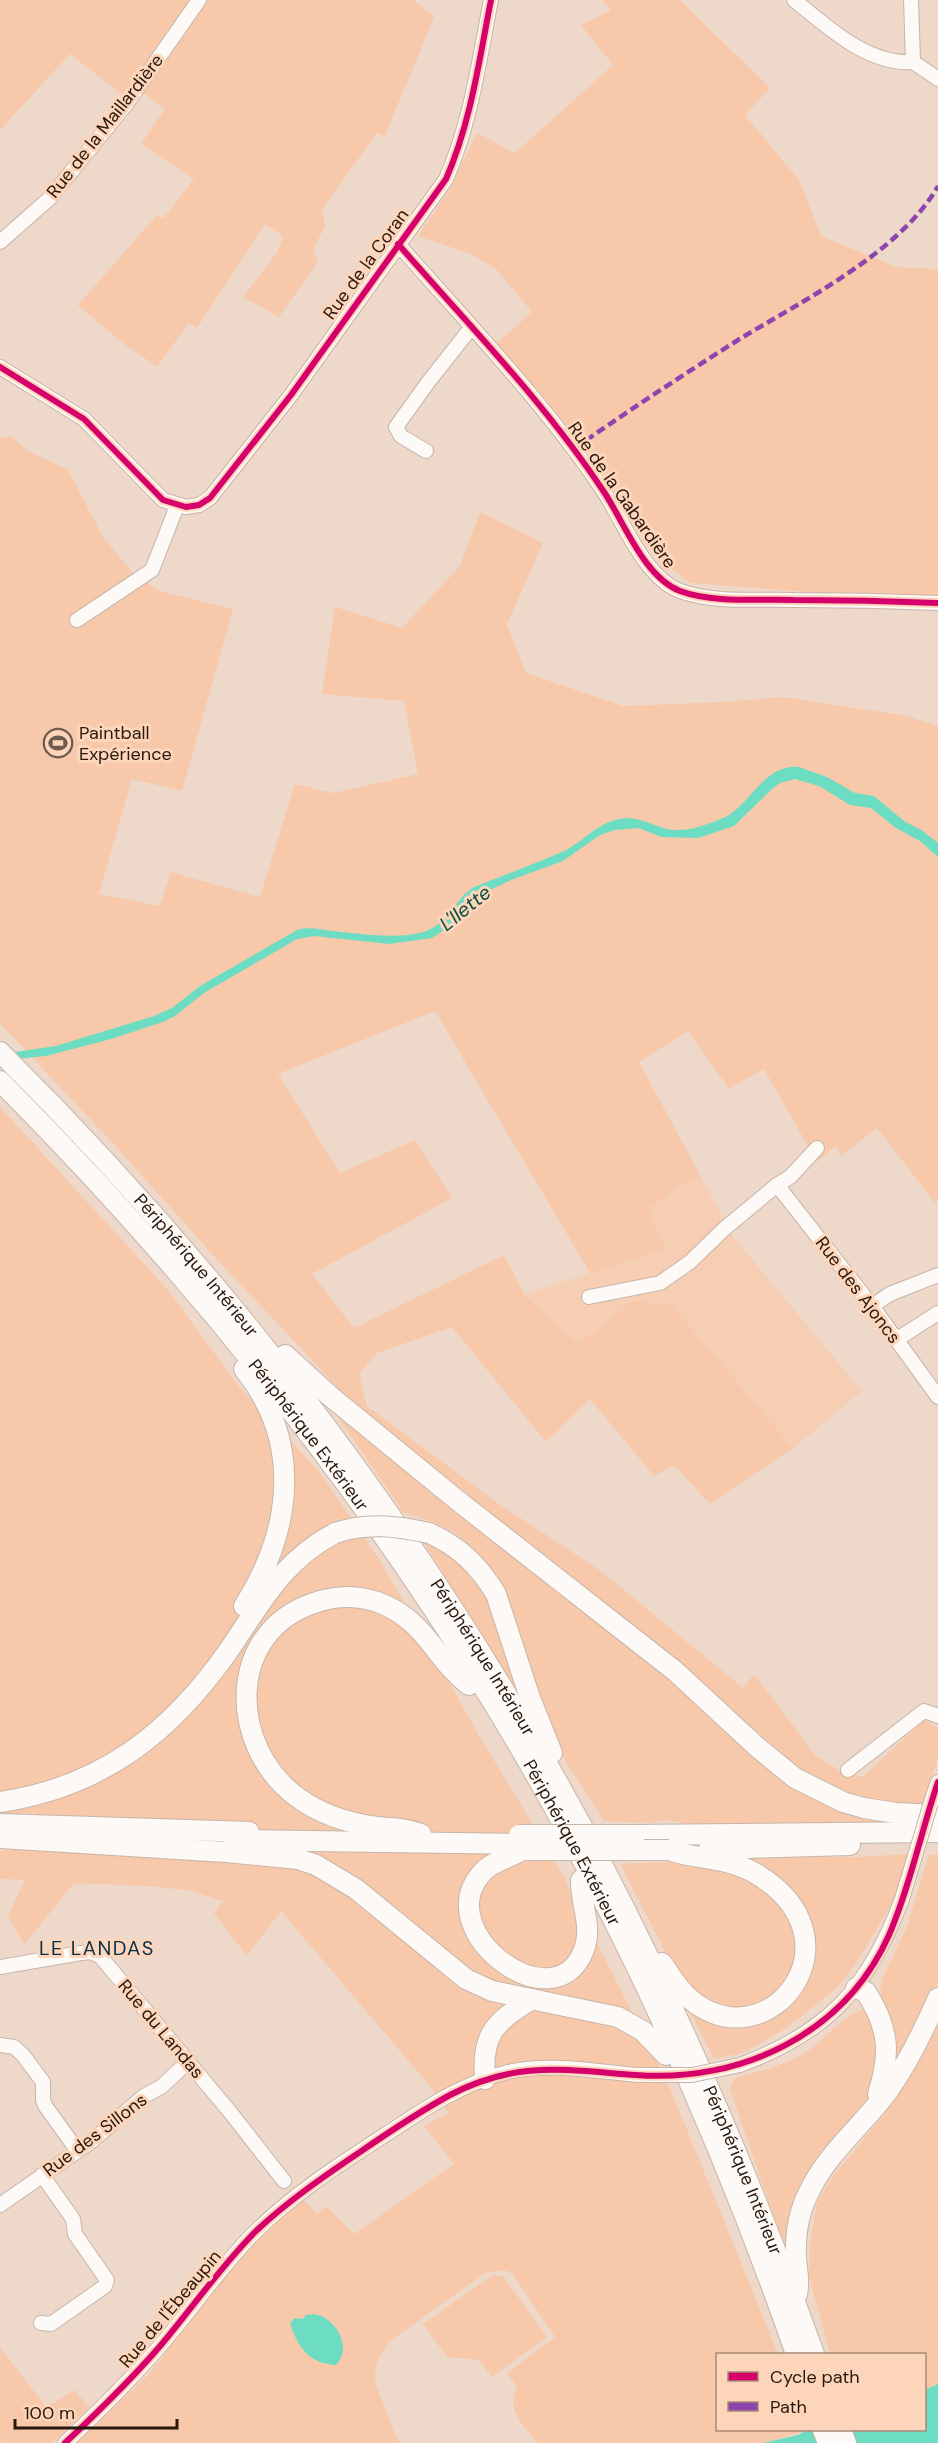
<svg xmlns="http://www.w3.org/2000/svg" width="938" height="2443" viewBox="0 0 938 2443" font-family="'DM Sans',sans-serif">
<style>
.built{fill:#f6ceb3}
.green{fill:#f7c9aa;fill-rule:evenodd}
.water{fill:#6cddc2}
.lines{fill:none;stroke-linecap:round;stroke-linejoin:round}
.minor-casing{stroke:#c7b5a8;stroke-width:16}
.highway-casing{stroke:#c7b5a8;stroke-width:22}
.minor{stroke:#fcf9f7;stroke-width:14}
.highway{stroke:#fcf9f7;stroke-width:20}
.minor-bridge-casing{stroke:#c7b5a8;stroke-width:16;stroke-linecap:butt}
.highway-bridge-casing{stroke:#c7b5a8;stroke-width:22;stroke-linecap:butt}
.minor-bridge{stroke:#fcf9f7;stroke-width:14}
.highway-bridge{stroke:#fcf9f7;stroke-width:20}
.quiet{stroke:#8e44ad;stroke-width:4.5;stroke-dasharray:9 4.5;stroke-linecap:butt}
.cycleway-casing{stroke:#fdd5bb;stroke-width:10}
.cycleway{stroke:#d6006c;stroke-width:6}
.labels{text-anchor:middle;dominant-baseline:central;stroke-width:6;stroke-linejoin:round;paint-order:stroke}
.street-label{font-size:18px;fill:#29180b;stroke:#fdd5bb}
.poi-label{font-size:18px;fill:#29180b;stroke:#fdd5bb;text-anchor:start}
.water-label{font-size:20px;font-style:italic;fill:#095042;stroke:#fdd5bb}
.neighbourhood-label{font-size:20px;letter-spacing:1.5px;fill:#033046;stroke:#fdd5bb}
</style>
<rect width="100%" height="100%" fill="#eed8ca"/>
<path class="built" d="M699,1173l33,62 130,156 -69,57 -161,-147 -53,43 -54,-50 139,-45 -16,-40z"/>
<path class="green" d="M0,0h190l-66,96 -54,-42 -70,76z
M204,0h210l20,17 -49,119 -8,-3 -55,76 3,17 -12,24 5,12 -39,55 -36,-20 35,-46 5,-15 -18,-12 -68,104 -8,-5 -32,44 -34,-24 -45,-38 80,-91 5,5 31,-40 -53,-35 24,-35 -23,-17z
M602,0h78l90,88 -25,27 54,65 22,56 75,31 42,2v329l-119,-5 -129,-10 -31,-25 -68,-103 -95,-111 36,-32 -36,-43 -25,-15 -53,-18 31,-46 28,-57 38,20 98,-88 -32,-40 30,-15z
M11,436l17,15 40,19 35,67 28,34 28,20 74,18 -51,182 -50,-12 -33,115 61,12 11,-34 89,25 35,-113 38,9 85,-19 -14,-73 -82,-7 13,-87 67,21 58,-62 20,-54 63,31 -36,81 19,49 97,33 100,-4 61,-5 123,19 31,10v475l-3,2 -58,-75 -36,28 -6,-10 -18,16 -53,-93 -35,20 -41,-58 -49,31 60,111 -51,36 17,40 -75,24 -155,-262 -157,63 62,99 75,-33 37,58 -140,76 42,54 150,-73 21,40 54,49 53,-43 39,4 122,143 -83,56 -36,-39 -20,11 -64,-77 -44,43 -94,-115 -75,26 -18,21 8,32 132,98 102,67 142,117 11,-14 61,81 22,14 26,8 61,-57 14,8v31l-17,49 -75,-14 -45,-24 -102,-90 -342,-272 -145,-154 -91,-102 -121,-129v-585z
M0,1107l168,183 72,98 79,83 65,96 93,165 86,143 107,213 104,256 4,10h-60v76h84l1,2 -40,11h-226c-14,-19 -31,-31 -20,-56l-10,-14 48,-36 -43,-64 -9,-3 -18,3 -96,69 -13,22 -1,17 18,49 8,13h-325l76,-72 59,-79 51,-60 40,-34 15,16 9,-8 28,28 100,-70 -30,-38 25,-13 -19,-27 -149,-175 -34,45 -33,-43 9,-12 -36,-11 -42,-4 -71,-3 -50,62 -16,-29 17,-36 -25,-1v-29h56l-20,-37 -36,2zM315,2314c22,4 22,23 27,42l-6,9 -41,-47 8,1z
M331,1407l293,235 94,79 65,58 51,29 79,16h-227l-17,-4 -18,3 -47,-2c-18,-30 -40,-59 -55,-90 -7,-15 -10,-33 -14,-48 -24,-80 -39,-149 -131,-170z
M422,1539l26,10 38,39 36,113z
M908,1854l-13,44 -39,66 -18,23 -51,41 -44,25 -29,6 -27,-54 24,15 82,-24 14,-76 -66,-63h118z
M938,1854v130l-44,85 -4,-40 -10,-38 2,-12 24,-50 23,-74z
M689,1861l62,16 37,37 12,34 -12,34 -32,25 -25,3 -24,-8 -27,-22 -60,-116 45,-2 23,3z
M865,2009l13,30 -2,42 -89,175 -57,-167 5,-11c26,-7 52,-13 74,-28 18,-12 34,-36 56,-41z
M938,2023v361l-13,6 -1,-36h-94l-21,-77 1,-32 7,-43 16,-26 48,-58 30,-43z
M493,2275l10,1 44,61 -55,40 -13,-17 -32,-3 -24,-33z
M0,2347l46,60 29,-17 14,18 -37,35h-50l-2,-2z"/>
<path class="water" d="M799,767l28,10 28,16 19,3 30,25 19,10 15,12v14l-18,-16 -24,-13 -25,-20 -21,-3 -31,-19 -24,-7 -15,4 -8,6 -38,37 -36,12 -37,-1 -22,-9 -24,2 -15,5 -37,26 -52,19 -39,19 -25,29 -15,10 -43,6 -75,-8 -17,3 -93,54 -29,23 -12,6 -52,17 -65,17 -42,4 4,-7 48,-7 98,-30 18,-8 28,-22 97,-56c12,-4 24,0 36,1 27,3 68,9 93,0 22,-8 29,-32 48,-44 30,-12 60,-23 90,-36 19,-9 33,-28 55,-32 18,-3 28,4 44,9 20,6 40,-2 58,-9 29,-11 41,-55 78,-52z
M315,2314c21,4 38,33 21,51 -27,-1 -39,-19 -46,-42l5,-5 8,1 3,-4z
M938,2384v59h-175l35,-8 9,-5h117l1,-40z"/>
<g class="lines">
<g class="minor-casing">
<path id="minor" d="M794,0c34,27 73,65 119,62
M911,0l2,62 25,17
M0,242l50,-44 77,-95 72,-103
M398,244c69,79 148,160 206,248 20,30 40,85 76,99 32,12 79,8 113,9 48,0 97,1 145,3
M0,367l84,52 79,81 23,7 13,-2 11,-7 81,-103 155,-216c25,-57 33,-118 45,-179
M426,451l-25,-15 -5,-9 33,-46 42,-53
M77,620l75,-50 25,-64
M777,1185l95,121 66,91
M589,1297l71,-14 30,-21 34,-33 53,-44 13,-8 27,-29
M872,1306l18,-12 48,-19
M896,1340l42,-27
M848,1770l76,-59 14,5
M933,1796l5,-14
M0,1967l81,-14 9,-1 10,4 130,156 54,69
M0,2045l14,2 9,8 20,27v18l3,7 31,43
M740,2065c89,-33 129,-78 162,-166
M0,2205l92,-64 52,-45 17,-9 27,-25
M41,2323l10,1 54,-38 2,-6 -32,-46 -2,-15 -31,-44
M65,2443c33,-31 65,-63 95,-97 32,-37 59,-77 93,-112 41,-41 90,-72 138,-103 36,-24 74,-49 117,-59 42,-10 89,0 131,3"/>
</g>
<g class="highway-casing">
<g id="highway">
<path id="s1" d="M0,1052c263,261 485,566 646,900 64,131 119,266 168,402"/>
<path id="s2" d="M0,1081c161,162 308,338 434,529 153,230 271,484 362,744"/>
<path d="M285,1355l45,41 127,104 218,171 82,76 38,31 48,24 21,6 32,5 42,2"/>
<path d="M429,1533c31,14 50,33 67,61l34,104 22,55"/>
<path d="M244,1606c48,-76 59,-163 0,-237"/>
<path d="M0,1802c102,-15 171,-69 229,-152 32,-47 54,-90 106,-117"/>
<path d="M0,1824l249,8"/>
<path d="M421,1834c-15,-6 -29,-6 -44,-7 -30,-4 -56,-12 -80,-30 -68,-50 -72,-164 17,-194 23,-8 48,-8 71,2 42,19 51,55 84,80"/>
<path d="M635,1835l303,-3"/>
<path d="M0,1838l226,14 72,7 18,6 40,24 110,90 26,12 126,26 25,14 23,24"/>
<path d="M234,1840l290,4"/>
<path d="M709,1849l141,-4"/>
<path d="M522,1850c-14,9 -31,11 -42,25 -48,59 74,148 103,77 11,-25 -3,-47 -2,-72"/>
<path d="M662,1963c8,12 16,26 28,36 79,66 178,-62 63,-127 -27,-15 -56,-12 -84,-22"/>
<path d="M856,1988l10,4c23,36 25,61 12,102"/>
<path d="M485,2079c-4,-45 10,-57 47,-80"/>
<path d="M797,2294c3,-12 0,-23 -1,-36 -1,-23 2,-45 13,-66 18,-39 54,-67 79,-101 20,-28 36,-61 50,-93"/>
<path d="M823,2430l5,13"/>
<path d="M841,2430l5,13"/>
</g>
</g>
<use href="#minor" class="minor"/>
<use href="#highway" class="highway"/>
<g class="minor-bridge-casing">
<path id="minor-bridge" d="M902,1899l31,-103
M639,2075h53l48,-10"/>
</g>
<g class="highway-bridge-casing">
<path id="highway-bridge" d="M335,1533c32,-11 62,-7 94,0
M519,1835h116
M527,1850h142"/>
</g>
<use href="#minor-bridge" class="minor-bridge"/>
<use href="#highway-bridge" class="highway-bridge"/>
<path class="quiet" d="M575,448c53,-37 108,-73 163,-108 64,-39 163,-88 200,-154"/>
<g class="cycleway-casing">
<path id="cycleway" d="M398,244c69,79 148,160 206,248 20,30 40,85 76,99 32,12 79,8 113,9 48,0 97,1 145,3
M0,367l84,52 79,81 23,7 13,-2 11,-7 81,-103 155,-216c25,-57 33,-118 45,-179
M65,2443c33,-31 66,-63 96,-98 32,-38 60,-79 95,-114 32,-30 67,-54 104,-79 29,-20 59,-40 90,-57 67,-35 115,-25 186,-20 105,8 209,-41 253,-140 21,-49 32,-103 49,-153"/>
</g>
<use href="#cycleway" class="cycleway"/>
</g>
<defs>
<g id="stadium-ring" transform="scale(1.5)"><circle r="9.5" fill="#fdd5bb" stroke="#6e5b4e" stroke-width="1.5"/><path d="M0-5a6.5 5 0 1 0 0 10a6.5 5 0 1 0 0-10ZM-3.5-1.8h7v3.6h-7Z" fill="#6e5b4e"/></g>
</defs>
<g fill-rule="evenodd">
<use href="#stadium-ring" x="58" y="743"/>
</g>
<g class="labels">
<g class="street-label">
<text transform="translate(105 126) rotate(-52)">Rue de la Maillardière</text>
<text transform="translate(366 264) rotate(-54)">Rue de la Coran</text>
<text transform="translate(622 495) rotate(55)">Rue de la Gabardière</text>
<text stroke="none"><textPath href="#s1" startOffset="290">Périphérique Intérieur</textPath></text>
<text transform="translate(858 1290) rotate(53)">Rue des Ajoncs</text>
<text stroke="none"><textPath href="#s2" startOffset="470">Périphérique Extérieur</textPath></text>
<text stroke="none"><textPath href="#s1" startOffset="776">Périphérique Intérieur</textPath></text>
<text stroke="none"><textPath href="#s2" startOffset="956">Périphérique Extérieur</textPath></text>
<text transform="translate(161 2029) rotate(50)">Rue du Landas</text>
<text transform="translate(95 2135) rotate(-37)">Rue des Sillons</text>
<text stroke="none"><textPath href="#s1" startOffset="1352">Périphérique Intérieur</textPath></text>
<text transform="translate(170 2309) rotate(-50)">Rue de l'Ébeaupin</text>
</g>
<g class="poi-label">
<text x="79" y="733">Paintball<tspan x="79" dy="21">Expérience</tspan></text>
</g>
<g class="water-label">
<text transform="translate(465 908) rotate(-39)">L'Ilette</text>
</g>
<g class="neighbourhood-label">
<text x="97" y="1948">LE LANDAS</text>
</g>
</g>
<rect x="716" y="2353" width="210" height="78" fill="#fdd5bb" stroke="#a88975" stroke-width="1.5"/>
<rect x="728" y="2372" width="30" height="9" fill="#d6006c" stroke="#a88975" stroke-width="1.5"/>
<text x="770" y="2383" font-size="18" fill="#29180b">Cycle path</text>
<rect x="728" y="2402" width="30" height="9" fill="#8e44ad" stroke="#a88975" stroke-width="1.5"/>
<text x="770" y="2413" font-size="18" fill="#29180b">Path</text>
<path d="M15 2419v9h162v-9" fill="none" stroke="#29180b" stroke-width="3"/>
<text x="24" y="2419" font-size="18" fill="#29180b" stroke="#fdd5bb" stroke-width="4.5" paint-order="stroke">100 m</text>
</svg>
